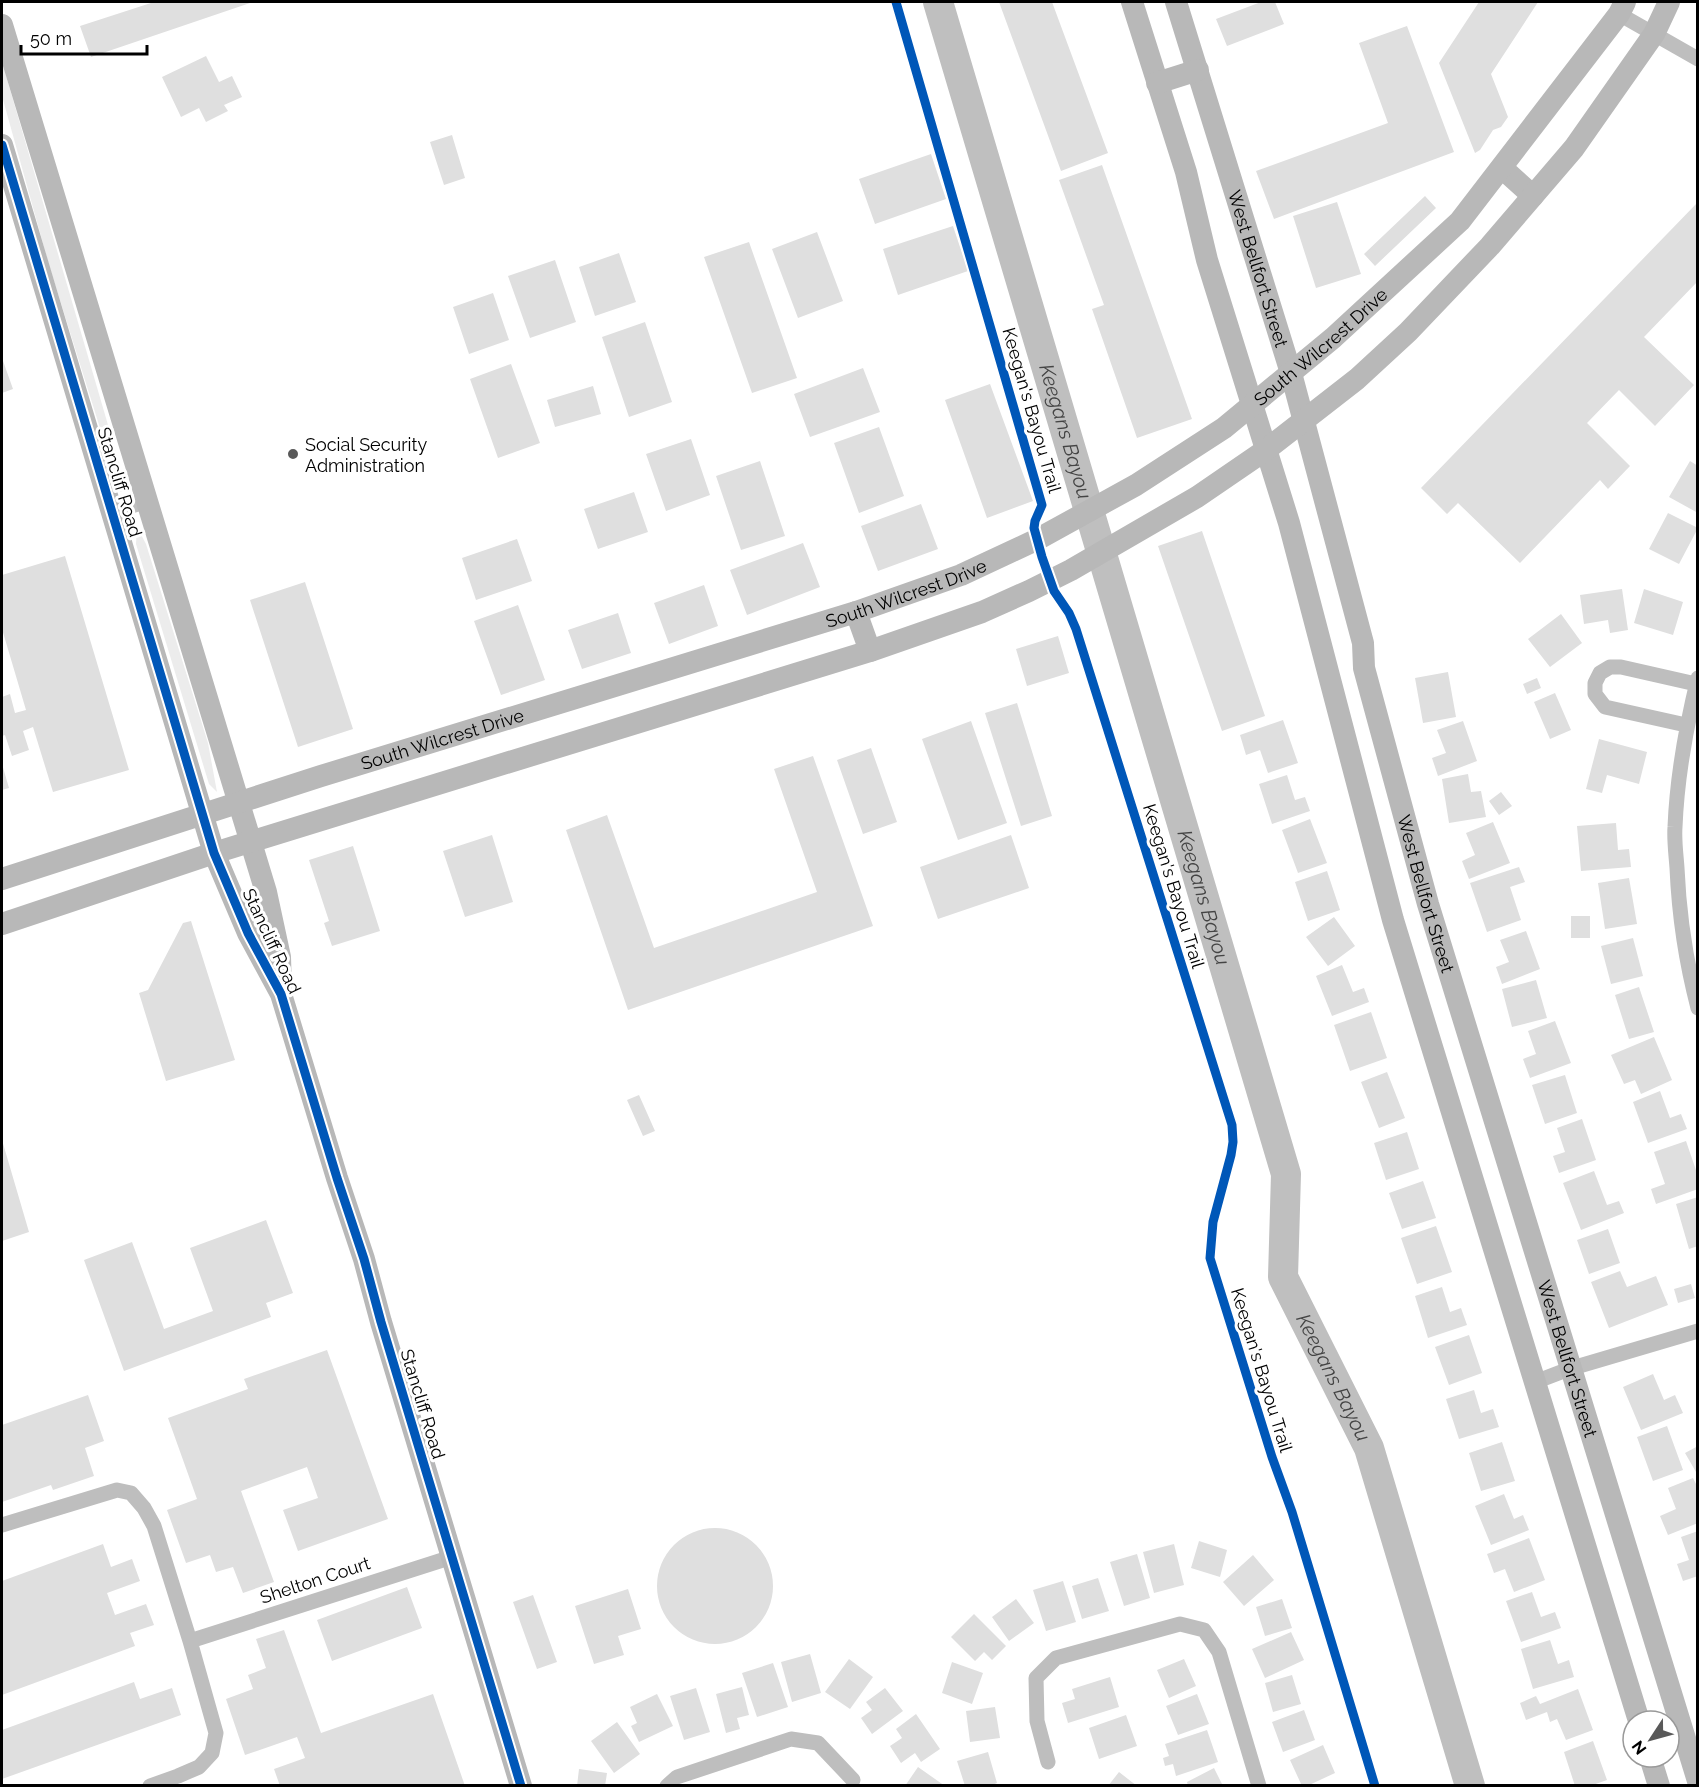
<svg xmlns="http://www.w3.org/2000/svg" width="1699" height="1787" viewBox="0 0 1699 1787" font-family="Raleway,sans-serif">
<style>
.green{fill:#ececec}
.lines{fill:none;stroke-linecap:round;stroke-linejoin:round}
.river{stroke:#bfbfbf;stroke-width:30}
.building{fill:#dfdfdf}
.street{stroke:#bebebe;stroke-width:15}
.secondary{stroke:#b8b8b8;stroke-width:22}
.cycleway-casing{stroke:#fff;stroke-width:13}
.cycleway{stroke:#0057b8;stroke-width:9}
.poi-dot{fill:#595959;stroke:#fff;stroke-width:2}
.labels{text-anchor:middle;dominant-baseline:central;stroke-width:6;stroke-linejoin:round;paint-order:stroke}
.street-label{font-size:18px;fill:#000;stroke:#fff}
.poi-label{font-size:18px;fill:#000;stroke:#fff;text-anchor:start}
.water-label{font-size:20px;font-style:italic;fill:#444;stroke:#fff}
</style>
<rect width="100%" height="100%" fill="#fff"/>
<path class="green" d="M2,62l125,428 -7,2 -71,-227 -47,-169z
M137,527l9,17 62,199 9,49 -8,-8 -73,-240z"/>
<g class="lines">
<path class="river" id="s1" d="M938,2l348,1172 -3,103 86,171 101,338"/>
</g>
<path class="building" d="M154,2h99l-162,55 -11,-31z
M999,2h53l56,151 -47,18z
M1261,2h14l9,22 -57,22 -11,-27z
M1479,2h59l-47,72 17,43 -7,10 -8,3 -13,20 -5,3 -36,-90z
M1407,26l47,126 -180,67 -18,-48 132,-48 -29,-80z
M206,56l13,26 13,-6 10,21 -18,8 4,6 -22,11 -7,-14 -18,9 -19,-40z
M452,135l13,43 -21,7 -14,-43z
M931,154l15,45 -71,25 -16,-45z
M1102,165l90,254 -55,19 -45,-129 12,-4 -45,-125z
M1425,196l11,12 -61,58 -11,-12z
M1337,202l24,72 -45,14 -23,-72z
M1698,202v79l-54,56 50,48 -39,41 -36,-36 -32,33 43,43 -22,23 -8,-9 -80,83 -62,-60 -11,11 -26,-26z
M953,226l15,45 -70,24 -15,-46z
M817,232l26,69 -45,17 -26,-69z
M749,242l48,136 -45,15 -48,-136z
M619,253l17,49 -41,14 -16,-49z
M555,260l21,62 -46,16 -22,-62z
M493,293l16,47 -40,14 -16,-47z
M645,322l27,80 -43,15 -27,-80z
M2,358l11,31 -11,4z
M511,364l29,79 -42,15 -28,-79z
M863,368l17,44 -70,25 -16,-43z
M990,384l43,117 -46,17 -42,-118z
M593,386l8,28 -46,13 -8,-27z
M879,427l25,69 -45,17 -25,-70z
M691,439l19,56 -44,16 -20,-57z
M760,461l25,75 -44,14 -25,-74z
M1690,461l8,5v47l-29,-16z
M634,492l14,40 -50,17 -14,-40z
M921,504l17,45 -60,22 -17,-45z
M1668,513l30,15 -19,36 -30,-15z
M1202,531l63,185 -43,15 -64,-185z
M517,539l15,42 -56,19 -14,-42z
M803,543l17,44 -73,28 -17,-45z
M65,556l64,214 -76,22 -20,-65 -10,4 6,19 -17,6 -7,-21 -3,1v-39l8,-3 5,19 11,-3 -24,-81v-54z
M305,582l48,147 -55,18 -48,-147z
M704,585l14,41 -49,18 -15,-41z
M1622,589l6,41 -18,3 -2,-13 -24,4 -4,-29z
M1644,589l39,13 -10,33 -39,-12z
M518,605l27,75 -44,15 -27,-74z
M618,613l13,40 -49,16 -14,-39z
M1561,614l21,29 -32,24 -22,-28z
M1058,636l11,37 -42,13 -11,-37z
M1448,672l8,45 -33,6 -8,-45z
M1537,678l4,10 -14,6 -4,-10z
M1555,693l16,37 -21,9 -16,-37z
M1017,703l35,113 -31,10 -36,-113z
M1283,720l15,43 -30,10 -8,-23 -14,5 -6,-20z
M971,721l36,102 -49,17 -36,-101z
M1463,721l14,40 -39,15 -6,-18 14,-5 -9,-23z
M1599,739l48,13 -8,32 -32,-9 -5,18 -16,-4z
M871,748l26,74 -34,12 -26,-74z
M813,756l60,170 -245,84 -62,-180 41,-15 47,133 163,-56 -43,-123z
M2,764l7,24 -7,2z
M1468,774l3,18 10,-1 5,26 -37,6 -7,-44z
M1287,775l8,25 10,-3 5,14 -38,13 -13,-40z
M1501,792l11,14 -13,9 -10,-14z
M1310,819l17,44 -29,10 -16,-43z
M1493,822l17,41 -41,16 -7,-18 13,-6 -9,-22z
M1616,823l2,27 11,-1 2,18 -50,4 -4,-45z
M492,835l21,67 -48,15 -22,-66z
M1011,835l18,53 -91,31 -18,-52z
M353,846l27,85 -48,15 -8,-23 5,-2 -20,-61z
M1519,867l6,15 -15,5 11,33 -34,12 -17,-49z
M1327,871l13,39 -32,11 -13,-39z
M1629,878l8,46 -32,5 -7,-46z
M1571,916h19v22h-19z
M1334,917l21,29 -27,20 -22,-29z
M191,921l44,139 -69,21 -27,-88 9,-3 35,-67z
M1526,931l14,38 -38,15 -6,-17 13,-5 -9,-22z
M1633,938l10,38 -32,8 -10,-38z
M1342,965l11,27 11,-4 5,14 -37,14 -16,-40z
M1536,980l11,38 -35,9 -10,-38z
M1639,987l15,45 -25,7 -14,-44z
M1371,1012l16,46 -37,13 -16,-46z
M1555,1021l16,42 -41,15 -7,-19 13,-5 -8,-23z
M1654,1037l18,43 -31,14 -6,-14 -11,4 -13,-29z
M1387,1072l18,46 -26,10 -18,-46z
M1565,1075l12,38 -32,11 -13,-39z
M1660,1091l10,27 11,-4 6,15 -39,14 -15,-41z
M639,1095l16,36 -12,5 -16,-36z
M1582,1119l14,41 -37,13 -6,-17 12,-4 -8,-24z
M1407,1132l12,37 -33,11 -12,-37z
M2,1140l27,92 -27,9z
M1686,1141l12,35v13l-42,15 -5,-15 14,-5 -11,-32z
M1594,1171l13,34 12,-4 5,12 -43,17 -18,-47z
M1423,1181l13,37 -34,11 -13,-36z
M1698,1197v49l-9,3 -13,-45z
M266,1220l27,73 -27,10 5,14 -147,54 -40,-111 48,-18 32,87 49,-18 -23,-63z
M1436,1226l16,46 -35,12 -16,-46z
M1608,1229l12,34 -31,11 -12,-34z
M1620,1271l7,16 29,-11 12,29 -59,23 -18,-46z
M1691,1284l4,14 -17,5 -4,-14z
M1442,1287l8,25 11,-4 6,17 -39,13 -13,-42z
M1469,1335l13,38 -33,12 -14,-38z
M327,1350l61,169 -90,32 -15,-41 35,-12 -11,-31 -66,24 33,91 -31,11 -10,-26 -17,5 -6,-17 -24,8 -19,-53 30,-11 -29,-81 80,-29 -4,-10z
M1653,1374l11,26 11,-5 8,18 -42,17 -18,-43z
M1474,1390l7,23 12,-4 6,18 -40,12 -13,-40z
M88,1395l16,46 -19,7 9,28 -41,14 -2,-5 -49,17v-77z
M1667,1426l16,44 -30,11 -16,-44z
M1502,1442l13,39 -34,10 -12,-38z
M1698,1446v25l-2,1 -11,-19z
M1693,1478l5,10v35l-30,12 -8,-19 16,-7 -8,-21z
M1504,1494l10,25 9,-4 6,15 -38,15 -16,-39z
M657 1586a58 58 0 1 1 116 0a58 58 0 1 1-116 0Z
M1698,1531v45l-15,5 -6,-17 12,-4 -8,-23z
M1529,1538l16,42 -31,12 -9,-23 -11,4 -7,-19z
M1199,1541l28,9 -7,27 -29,-9z
M103,1544l8,23 21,-8 8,22 -33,12 8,22 31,-11 8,21 -24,8 5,13 -133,49v-114z
M1174,1544l10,41 -30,8 -11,-41z
M1137,1554l13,44 -26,8 -14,-44z
M1253,1555l21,25 -30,26 -21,-24z
M1098,1578l11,33 -27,8 -10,-33z
M1063,1581l13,41 -30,9 -13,-41z
M407,1587l15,41 -90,33 -15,-41z
M628,1589l13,40 -23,7 6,19 -30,9 -19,-58z
M1532,1592l9,25 14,-5 6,16 -40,14 -15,-41z
M533,1595l24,67 -20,7 -24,-67z
M1016,1599l18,24 -25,18 -17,-24z
M1282,1599l10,29 -27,8 -9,-29z
M974,1614l32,32 -14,14 -8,-8 -9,9 -24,-24z
M284,1630l37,103 112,-39 32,92h-185l-6,-17 31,-11 -8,-21 -52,18 -19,-56 27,-10 -5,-14 18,-7 -10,-29z
M1291,1632l13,28 -39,18 -13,-29z
M1550,1640l8,24 11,-4 5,17 -41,12 -12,-40z
M810,1654l11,39 -29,9 -11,-40z
M849,1659l24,18 -23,32 -25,-17z
M1184,1659l12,27 -27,12 -12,-28z
M952,1662l31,11 -11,31 -30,-11z
M773,1663l15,44 -31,10 -15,-44z
M1292,1675l9,29 -28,8 -8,-29z
M1110,1677l9,30 -51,16 -6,-20 13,-4 -3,-10z
M134,1682l6,17 32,-11 9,27 -179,64v-49z
M742,1687l7,28 -12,3 3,11 -14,4 -10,-39z
M696,1688l14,44 -26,8 -14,-44z
M885,1688l18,23 -31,23 -11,-16 11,-8 -6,-8z
M1578,1689l15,41 -27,10 -9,-21 -7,3 -3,-10 -21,8 -6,-17 16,-7 4,8z
M657,1694l16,32 -34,16 -8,-16 6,-3 -7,-16z
M1197,1694l12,30 -31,11 -12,-29z
M995,1707l5,31 -30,4 -4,-31z
M1304,1710l11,30 -32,12 -11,-30z
M916,1714l24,35 -19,13 -6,-9 -14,10 -11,-17 12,-8 -6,-9z
M1126,1715l11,31 -38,13 -10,-31z
M617,1722l23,32 -26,19 -23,-32z
M1207,1730l11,32 -42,14 -3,-12 -8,2 -2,-8 6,-2 -4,-12z
M1593,1741l14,39 -17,6h-15l-11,-34z
M1323,1745l12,28 -28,13h-5l-12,-26z
M988,1752l9,31 -7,3h-25l-8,-25z
M918,1767l27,19h-40z
M1214,1768l9,18h-35l-1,-4z
M579,1769l28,4 -2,13h-28z
M1119,1772l18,14h-29z"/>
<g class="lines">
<path class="street" d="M1619,14l79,45
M112,512l35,-11
M1698,678c-12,49 -21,98 -23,149 -1,13 1,27 2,41 2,47 9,94 21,140
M1686,725l-81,-18 -10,-13v-11l5,-10 10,-6h11l75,17
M1535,1382l34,-13 129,-38
M2,1525l115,-35 14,3 13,15 10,18 36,115 26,92 -4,20 -13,14 -21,9 -28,10
M190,1641l262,-84
M1048,1762l-11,-41 -1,-43 20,-20 124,-34 24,6 15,22 40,134
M667,1786l10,-9 114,-38 27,4 35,37"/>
<g class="secondary">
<path d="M1132,2l54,170 21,88 82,263 104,397 246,801"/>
<path id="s2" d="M1176,2l115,371 72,270 1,25 64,236 270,877"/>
<path d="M2,25l264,867 14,65 1,32"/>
<path d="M1157,83l41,-13"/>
<path d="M2,145l212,708 34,80 33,61 56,184 27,81 17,63 140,464"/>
<path d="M1502,168l31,28"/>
<path d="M856,612l14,39"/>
<path id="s3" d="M2,879l319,-103 535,-164 105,-37 77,-36 98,-54 88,-57 109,-90 127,-117 159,-207 6,-12"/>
<path d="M2,924l212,-71 656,-202 112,-39 47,-21 42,-21 126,-73 70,-48 90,-70 51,-47 82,-86 84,-98 80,-114 15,-32"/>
<path d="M1650,1757l9,29"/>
</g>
<g class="cycleway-casing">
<path id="cycleway" d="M896,2l146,503 -7,16 -1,7 8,29 12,34 15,22 7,16 156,496 1,17 -2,13 -18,67 -3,36 62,199 20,55 83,274
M2,145l212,708 34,80 33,61 56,184 27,81 17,63 140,464"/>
</g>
<use href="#cycleway" class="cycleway"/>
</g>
<circle class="poi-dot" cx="293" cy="454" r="6"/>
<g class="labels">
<g class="street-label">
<text stroke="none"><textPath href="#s2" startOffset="279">West Bellfort Street</textPath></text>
<text stroke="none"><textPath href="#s3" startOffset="1434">South Wilcrest Drive</textPath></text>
<text transform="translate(1032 410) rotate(74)">Keegan's Bayou Trail</text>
<text transform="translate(120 482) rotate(73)">Stancliff Road</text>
<text stroke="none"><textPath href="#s3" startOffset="948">South Wilcrest Drive</textPath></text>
<text stroke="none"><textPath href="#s3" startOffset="462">South Wilcrest Drive</textPath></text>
<text transform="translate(1174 886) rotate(73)">Keegan's Bayou Trail</text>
<text stroke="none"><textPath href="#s2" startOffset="927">West Bellfort Street</textPath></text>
<text transform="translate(272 941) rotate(65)">Stancliff Road</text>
<text stroke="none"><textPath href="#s2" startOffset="1413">West Bellfort Street</textPath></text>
<text transform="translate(1262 1370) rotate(73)">Keegan's Bayou Trail</text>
<text transform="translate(423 1404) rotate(73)">Stancliff Road</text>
<text transform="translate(315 1580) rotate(-18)">Shelton Court</text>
</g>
<g class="poi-label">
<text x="305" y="444">Social Security<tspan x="305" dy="21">Administration</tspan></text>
</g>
<g class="water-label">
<text stroke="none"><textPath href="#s1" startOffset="448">Keegans Bayou</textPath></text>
<text stroke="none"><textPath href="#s1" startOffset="934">Keegans Bayou</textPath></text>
<text stroke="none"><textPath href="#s1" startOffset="1438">Keegans Bayou</textPath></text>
</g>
</g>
<rect width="1699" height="1787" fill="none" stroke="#000000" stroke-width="6"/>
<g transform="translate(1651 1739) rotate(234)"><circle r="28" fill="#ffffff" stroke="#999999" stroke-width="1.5"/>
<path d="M0-4.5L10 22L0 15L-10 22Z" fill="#595959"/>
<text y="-9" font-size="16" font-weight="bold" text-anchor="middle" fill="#000000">N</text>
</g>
<path d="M21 45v9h126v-9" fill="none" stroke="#000000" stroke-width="3"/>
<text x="30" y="45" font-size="18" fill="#000000" stroke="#ffffff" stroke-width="4.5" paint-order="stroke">50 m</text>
</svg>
